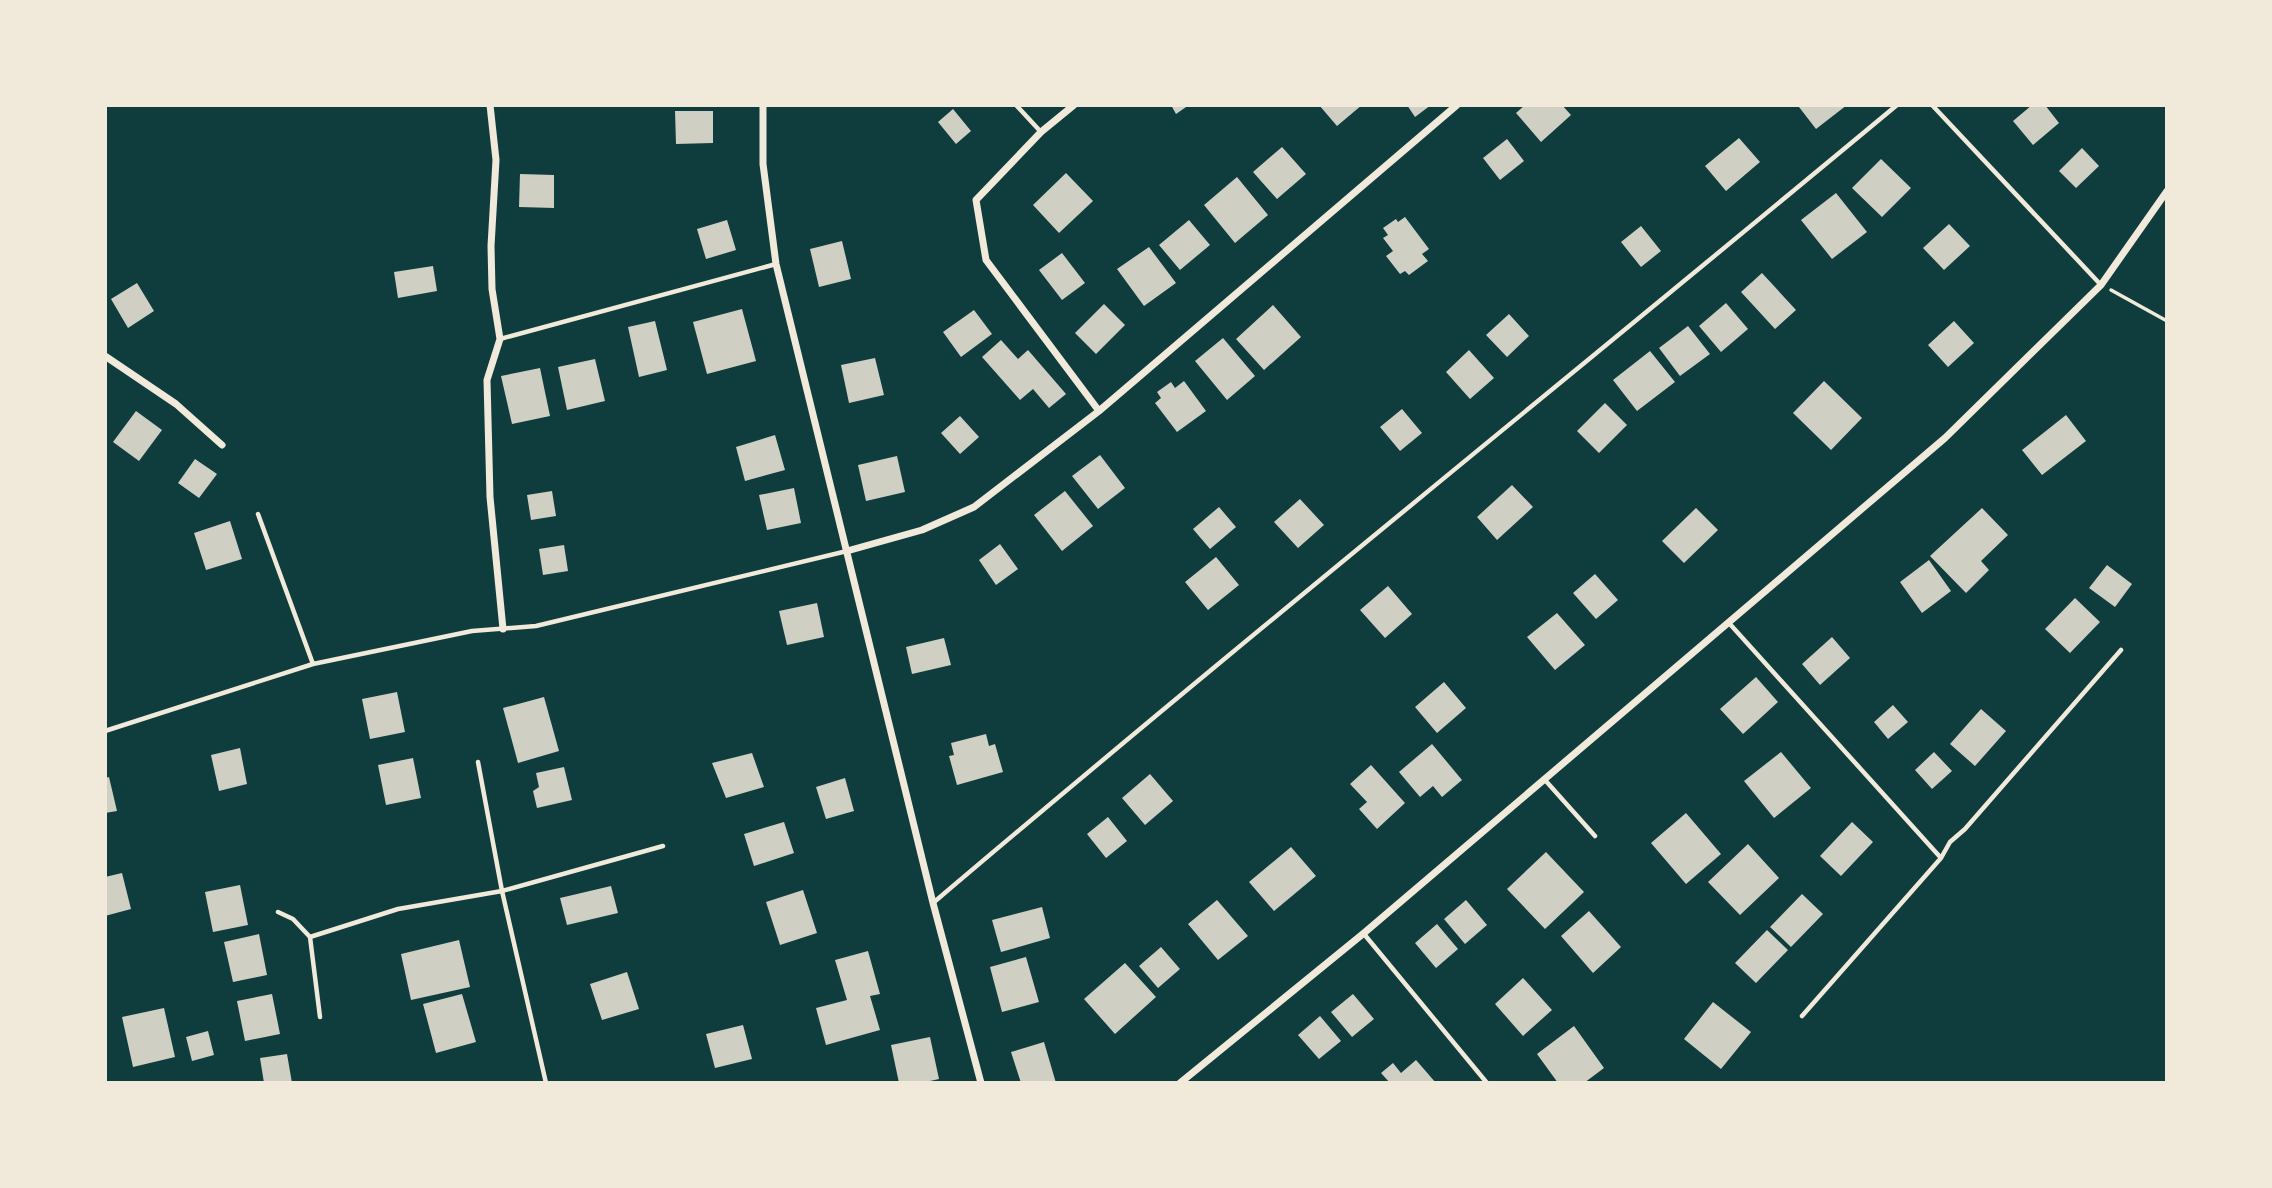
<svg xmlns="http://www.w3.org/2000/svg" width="2272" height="1188" viewBox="0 0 2272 1188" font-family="Montserrat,sans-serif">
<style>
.building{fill:#cfcfc3}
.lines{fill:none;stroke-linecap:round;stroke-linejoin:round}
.path{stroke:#f1e9da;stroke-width:3.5}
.service{stroke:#f1e9da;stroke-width:4.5}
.minor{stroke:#f1e9da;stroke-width:7}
</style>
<rect width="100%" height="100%" fill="#0f3d3e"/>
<path class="building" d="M1171,105h18l-13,9z
M1319,105h43l-25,21z
M1407,105h24l-16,12z
M1525,105h37l9,10 -30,27 -25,-29z
M1802,105h45l-31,24 -17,-22z
M2032,105h13l14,18 -26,22 -20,-24z
M953,109l18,22 -15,13 -18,-22z
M675,111h38v32l-37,1z
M1739,138l21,24 -34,29 -21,-25z
M1507,139l17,22 -24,19 -17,-22z
M1282,147l24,27 -29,25 -24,-27z
M2082,148l17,18 -23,22 -17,-17z
M1881,159l30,29 -29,29 -30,-29z
M1066,173l27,28 -34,32 -26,-28z
M520,174l34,1v33l-35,-1z
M1237,177l31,38 -33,28 -31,-38z
M1836,193l31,39 -35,27 -31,-39z
M1405,217l24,32 -7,5 6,7 -19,14 -4,-4 -5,3 -14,-18 7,-5 -10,-13 5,-3 -5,-7 13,-9 2,3z
M727,220l9,30 -30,9 -9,-30z
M1189,220l21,25 -30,25 -21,-25z
M1949,224l21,22 -26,24 -21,-22z
M1641,226l20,25 -20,16 -20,-25z
M842,241l9,38 -32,8 -9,-38z
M1149,247l27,36 -32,23 -27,-37z
M1062,253l23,30 -23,17 -23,-30z
M433,266l4,25 -39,7 -4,-26z
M1762,273l34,37 -21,19 -34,-37z
M137,283l17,28 -26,17 -17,-29z
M1726,303l22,26 -27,23 -22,-26z
M1104,304l21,21 -29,29 -21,-21z
M1273,305l28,32 -37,33 -28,-31z
M742,309l14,52 -49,13 -14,-52z
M974,310l18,24 -31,23 -18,-25z
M1509,314l20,22 -22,21 -21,-22z
M655,321l12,49 -28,7 -11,-50z
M1954,321l20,22 -26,24 -20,-22z
M1688,326l22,28 -30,22 -21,-28z
M1223,338l32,38 -28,24 -32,-39z
M1001,340l17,19 10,-9 38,44 -17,14 -16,-19 -13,11 -38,-43z
M1469,350l25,28 -24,21 -24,-27z
M1650,351l25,31 -38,29 -24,-31z
M875,358l9,37 -35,8 -8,-38z
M595,359l10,42 -38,9 -9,-43z
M540,368l10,48 -38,8 -11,-48z
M1184,381l22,30 -29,21 -22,-29 6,-5 -4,-6 14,-10 4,6z
M1824,381l38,37 -31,32 -38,-37z
M1605,403l22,22 -28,28 -22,-22z
M1402,409l20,24 -22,18 -20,-24z
M136,411l26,19 -23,31 -26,-19z
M2066,415l20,26 -44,34 -20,-25z
M960,416l19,21 -19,17 -19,-21z
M775,435l10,35 -40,11 -9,-34z
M1100,455l25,33 -27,21 -26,-33z
M897,456l8,36 -39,9 -8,-36z
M195,459l22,15 -18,24 -21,-15z
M1512,485l21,22 -36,33 -20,-23z
M794,488l7,35 -34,7 -8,-35z
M552,491l4,25 -25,4 -4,-25z
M1065,491l28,35 -31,25 -28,-36z
M1300,499l24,26 -26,23 -24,-26z
M1219,507l17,20 -26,22 -17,-20z
M1696,508l22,22 -34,33 -22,-22z
M1982,508l26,27 -27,26 8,9 -23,23 -36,-37z
M230,521l12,38 -36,11 -12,-37z
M1000,544l18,25 -22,16 -17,-25z
M564,545l4,26 -25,4 -4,-26z
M1216,557l23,28 -31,25 -23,-28z
M1929,560l22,31 -29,22 -22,-31z
M2107,565l25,19 -17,23 -26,-19z
M1595,574l23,26 -22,19 -23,-26z
M1388,586l24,28 -27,24 -25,-28z
M2075,598l25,24 -30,31 -25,-24z
M817,603l7,34 -37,8 -8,-34z
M1557,613l28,32 -30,25 -28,-33z
M1832,637l18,21 -30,27 -18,-21z
M944,638l7,27 -39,9 -6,-27z
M1756,677l22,25 -35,32 -23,-25z
M1444,682l22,26 -29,25 -22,-26z
M397,692l8,40 -35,7 -8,-40z
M544,697l15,54 -41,12 -15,-55z
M1893,705l15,17 -20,17 -14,-17z
M1981,709l25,22 -31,35 -25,-22z
M986,734l3,12 6,-2 8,28 -46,13 -8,-29 5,-1 -3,-12z
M1432,744l30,36 -20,17 -9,-11 -13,11 -21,-25z
M240,748l7,36 -28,7 -8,-36z
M1781,752l30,36 -37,30 -30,-37z
M1934,752l18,19 -20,18 -17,-19z
M752,753l12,34 -38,11 -14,-35z
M413,758l8,40 -35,7 -8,-40z
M1371,765l34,38 -28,26 -18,-20 8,-7 -17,-18z
M564,767l8,33 -35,8 -4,-17 6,-4 -3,-14z
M1150,774l23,27 -28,24 -23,-27z
M109,777l8,34 -12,2v-35z
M845,778l9,33 -28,8 -10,-32z
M1686,813l35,41 -35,30 -35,-41z
M1108,817l19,24 -21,17 -19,-24z
M784,822l10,31 -40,13 -10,-32z
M1852,822l21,20 -32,34 -21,-20z
M1748,844l31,34 -39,37 -32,-33z
M1291,847l25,29 -42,35 -25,-29z
M1546,852l38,40 -39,37 -38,-40z
M122,873l9,36 -26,7v-39z
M240,885l8,40 -35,7 -8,-40z
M611,886l7,27 -51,12 -7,-27z
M803,890l14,43 -37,12 -14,-43z
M1802,894l21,20 -32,33 -21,-20z
M1217,900l31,36 -30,24 -30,-36z
M1466,900l21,25 -22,19 -21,-25z
M1042,907l8,31 -49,14 -9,-32z
M1589,911l32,36 -28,26 -32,-37z
M1437,924l21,25 -22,19 -21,-25z
M1767,930l21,20 -32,33 -21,-20z
M259,934l8,41 -34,7 -9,-40z
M459,940l11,47 -59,13 -10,-46z
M1161,947l19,22 -22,19 -19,-22z
M868,951l12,43 -10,2 10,34 -54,15 -10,-37 31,-8 -12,-40z
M1026,957l13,45 -37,10 -12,-45z
M1125,963l31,34 -41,37 -31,-35z
M627,972l12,37 -37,11 -12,-36z
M1523,978l29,32 -29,26 -28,-32z
M272,994l8,40 -35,7 -8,-40z
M462,994l14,48 -40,11 -13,-49z
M1353,994l21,25 -22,18 -21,-25z
M1713,1002l38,30 -30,37 -37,-30z
M164,1008l11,49 -42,10 -11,-50z
M1320,1016l21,25 -22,18 -21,-24z
M743,1025l9,34 -37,9 -9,-34z
M1574,1026l30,42 -20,15h-26l-21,-29z
M208,1031l6,24 -22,6 -6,-24z
M930,1037l9,42 -18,4h-22l-8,-38z
M1044,1042l12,41h-35l-10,-31z
M287,1054l5,29h-28l-4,-25z
M1416,1060l20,23h-46l-9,-10 12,-10 8,10z"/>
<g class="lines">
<path class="path" d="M2111,290l56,31"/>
<path class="service" d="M1016,105l25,27
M1932,105l169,180
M500,339l276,-75
M258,514l55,150
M1729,623l212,235
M105,731l208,-67 159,-33 64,-5 311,-75
M478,762l24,129 44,192
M1545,780l50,56
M933,903c318,-270 643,-531 964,-798
M278,912l15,7 17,18 10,80
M1364,934l123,149
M310,937l88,-28 104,-18 161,-45
M1802,1016l139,-158 9,-16 15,-13 156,-179"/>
<path class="minor" d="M490,105l6,55 -5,86 1,43 8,50 -13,41 3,117 13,132
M763,105v59l13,100 157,639 48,180
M1074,105l-33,27 -65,68 10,60 113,151
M105,356l71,48 46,41
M847,551l75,-21 52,-23 125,-96 358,-306
M1180,1083l184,-150 581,-495 156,-153 66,-94"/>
</g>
<rect width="2272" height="1188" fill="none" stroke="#f1e9da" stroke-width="214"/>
</svg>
